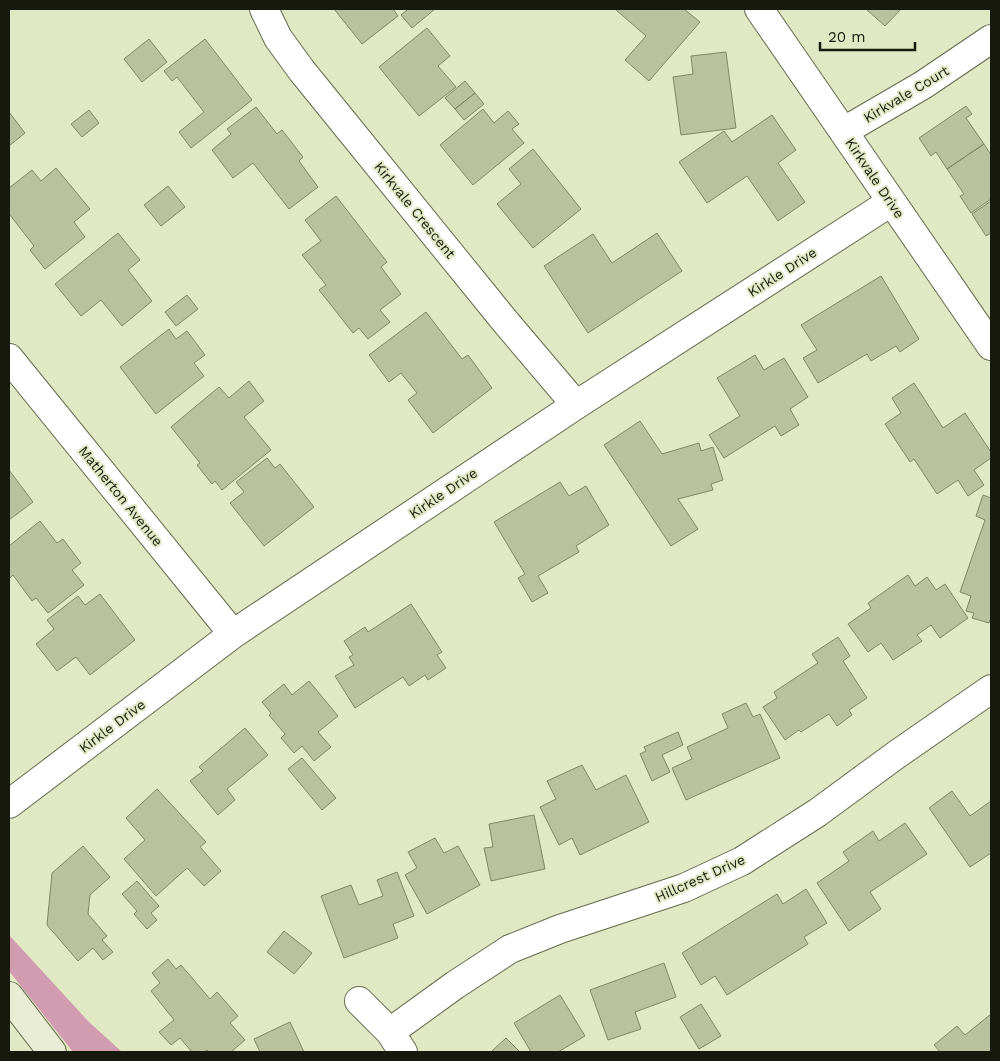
<svg xmlns="http://www.w3.org/2000/svg" width="1000" height="1061" viewBox="0 0 1000 1061" font-family="'Work Sans',sans-serif">
<style>
.forest{fill:#d29cb0}
.building{fill:#bac19d;stroke:#808765}
.lines{fill:none;stroke-linecap:round;stroke-linejoin:round}
.street-casing{stroke:#656b4b;stroke-width:30}
.secondary-casing{stroke:#656b4b;stroke-width:30}
.street{stroke:#fff;stroke-width:28}
.secondary{stroke:#e7ecd3;stroke-width:28}
.labels{text-anchor:middle;dominant-baseline:central;stroke-width:4;stroke-linejoin:round;paint-order:stroke}
.street-label{font-size:14px;fill:#17190c;stroke:#e1e9c4}
</style>
<rect width="100%" height="100%" fill="#e1e9c4"/>
<path class="forest" d="M9,935l80,87 33,30h-49l-64,-81z"/>
<path class="building" d="M334,9h59l5,7 -36,28z
M408,9h27l-23,19 -11,-13z
M615,9h69l16,13 -51,59 -24,-21 21,-24z
M866,9h35l-16,17z
M427,28l23,28 -12,10 18,21 -37,29 -40,-49z
M149,39l18,23 -25,20 -18,-23z
M205,39l47,61 -61,48 -12,-16 25,-20 -27,-35 -5,4 -8,-10z
M726,52l10,76 -55,7 -8,-58 20,-3 -2,-18z
M465,81l10,12 -20,16 -10,-11z
M475,93l9,11 -20,16 -9,-11z
M966,106l6,8 -6,4 18,26 -37,25 -11,-17 -5,4 -12,-18z
M256,107l21,27 5,-4 21,27 -4,4 19,26 -29,22 -36,-46 -20,15 -21,-28 19,-16 -4,-5z
M483,109l11,14 14,-12 11,13 -7,5 12,14 -51,42 -33,-40z
M89,110l10,13 -17,14 -11,-13z
M9,112l16,21 -16,13z
M772,115l24,35 -18,13 27,39 -27,19 -31,-45 -40,27 -28,-41 45,-31 8,11z
M984,144l7,11v44l-20,14 -11,-17 4,-2 -17,-25z
M533,149l48,60 -48,39 -36,-44 24,-20 -12,-15z
M56,168l34,41 -16,13 11,15 -40,32 -15,-19 4,-4 -24,-31 -1,1v-28l23,-18 9,11z
M168,186l17,21 -24,19 -17,-21z
M336,196l51,66 -6,5 20,27 -21,16 10,12 -22,17 -9,-11 -6,5 -34,-43 7,-5 -24,-30 19,-14 -16,-21z
M991,201v32l-5,3 -14,-22z
M118,233l22,27 -12,10 24,31 -30,25 -21,-26 -20,16 -26,-32z
M657,233l25,38 -94,62 -44,-67 49,-32 19,29z
M881,276l38,63 -19,13 -4,-6 -25,15 -4,-7 -49,29 -15,-25 14,-8 -16,-25z
M187,295l11,14 -22,17 -11,-14z
M426,312l36,47 6,-4 24,33 -59,45 -25,-33 9,-7 -16,-20 -12,9 -20,-27z
M169,329l7,10 11,-8 18,24 -11,8 10,13 -48,38 -36,-47z
M755,355l9,15 20,-12 24,39 -18,12 9,16 -18,11 -6,-10 -51,32 -15,-23 31,-19 -23,-38z
M249,381l15,20 -20,16 27,33 -49,40 -7,-9 -3,3 -15,-19 3,-2 -29,-36 48,-40 10,11z
M914,383l29,45 22,-15 26,39v6l-17,12 10,15 -16,11 -10,-16 -21,14 -23,-35 -4,3 -25,-38 16,-11 -9,-15z
M640,421l22,33 37,-11 2,8 12,-4 10,33 -12,4 2,6 -35,9 20,30 -27,17 -67,-101z
M267,458l8,10 5,-4 34,43 -50,39 -34,-43 14,-11 -8,-10z
M9,470l24,32 -24,18z
M560,482l9,14 17,-10 23,39 -33,21 3,6 -41,24 10,17 -16,9 -14,-24 7,-4 -31,-52z
M983,495l8,3v120l-2,5 -17,-5 2,-5 -8,-2 5,-15 -11,-4 25,-72 -9,-4z
M40,521l17,22 6,-4 18,24 -9,7 12,15 -36,28 -12,-15 -4,3 -19,-26 -4,4v-33z
M908,575l7,11 12,-9 9,13 9,-6 23,34 -28,20 -9,-13 -14,10 5,6 -29,19 -12,-17 -13,9 -20,-28 23,-16 -3,-5z
M100,594l35,46 -45,35 -14,-18 -19,14 -21,-27 18,-15 -7,-9 31,-24 7,9z
M411,604l31,48 -5,3 9,13 -18,12 -3,-5 -16,11 -6,-9 -48,31 -20,-32 19,-11 -5,-8 4,-2 -9,-14 21,-14 3,5z
M838,637l12,19 -7,5 24,37 -18,12 3,5 -15,11 -8,-12 -28,18 -2,-2 -14,10 -22,-33 14,-9 -3,-6 44,-29 -6,-9z
M309,681l29,35 -20,16 13,15 -17,14 -12,-15 -8,7 -13,-15 4,-4 -16,-19 2,-2 -9,-11 22,-18 8,11z
M746,703l7,14 7,-3 20,44 -94,42 -14,-32 20,-9 -5,-12 41,-19 -6,-14z
M245,728l23,27 -41,34 8,11 -17,15 -28,-34 13,-10 -4,-4z
M678,732l5,13 -21,10 8,17 -18,9 -12,-27 6,-3 -2,-4z
M302,758l34,40 -14,12 -34,-41z
M582,765l14,25 30,-15 23,47 -69,33 -8,-17 -13,7 -19,-38 16,-8 -9,-18z
M157,789l49,53 -6,5 21,24 -17,15 -17,-18 -31,28 -32,-37 21,-19 -19,-22z
M952,791l18,25 21,-15v52l-21,14 -41,-59z
M534,815l11,54 -54,12 -7,-33 9,-1 -4,-23z
M905,823l22,31 -57,38 11,17 -32,22 -32,-48 32,-22 -6,-9 30,-21 6,10z
M435,838l9,15 14,-7 22,39 -53,29 -22,-39 12,-7 -9,-16z
M83,846l27,31 -20,18 -2,19 19,22 -5,4 11,12 -10,8 -10,-12 -15,13 -31,-36 5,-52z
M397,872l17,44 -21,8 5,14 -54,20 -23,-62 30,-11 8,20 24,-9 -6,-16z
M137,881l22,25 -8,7 6,7 -10,9 -13,-15 3,-3 -15,-17z
M806,889l21,34 -23,14 4,7 -81,51 -12,-19 -14,9 -19,-32 95,-59 6,10z
M284,931l28,22 -18,21 -27,-22z
M168,959l8,10 5,-4 29,34 7,-7 21,24 -8,7 15,17 -14,12h-22l-2,-2 -3,2h-12l-12,-14 -9,7 -12,-13 15,-12 -23,-29 9,-8 -8,-10z
M664,963l12,34 -41,15 6,17 -33,11 -18,-50z
M560,995l25,41 -27,16h-27l-17,-29z
M701,1004l20,32 -22,13 -19,-32z
M991,1014v38h-51l-6,-7 23,-19 8,9z
M290,1022l14,30h-44l-6,-13z
M506,1038l14,14h-29z"/>
<g class="lines">
<g class="street-casing">
<path id="street" d="M264,9l14,29 24,33 202,249 72,85
M759,9l232,337
M844,131l79,-46 68,-46
M9,358l224,276
M9,804l224,-170 343,-229 315,-203
M359,1001l31,31 13,20
M390,1032l65,-47 55,-36 50,-20 124,-41 58,-27 75,-48 79,-58 95,-66"/>
</g>
<g class="secondary-casing">
<path id="secondary" d="M9,996l43,56"/>
</g>
<use href="#street" class="street"/>
<use href="#secondary" class="secondary"/>
</g>
<g class="labels">
<g class="street-label">
<text transform="translate(906 94) rotate(-31)">Kirkvale Court</text>
<text transform="translate(875 178) rotate(56)">Kirkvale Drive</text>
<text transform="translate(415 210) rotate(51)">Kirkvale Crescent</text>
<text transform="translate(782 272) rotate(-33)">Kirkle Drive</text>
<text transform="translate(443 493) rotate(-34)">Kirkle Drive</text>
<text transform="translate(121 496) rotate(51)">Matherton Avenue</text>
<text transform="translate(112 726) rotate(-37)">Kirkle Drive</text>
<text transform="translate(700 878) rotate(-24)">Hillcrest Drive</text>
</g>
</g>
<rect width="1000" height="1061" fill="none" stroke="#17190c" stroke-width="20"/>
<path d="M820 42v8h95v-8" fill="none" stroke="#17190c" stroke-width="2.5"/>
<text x="828" y="42" font-size="15" fill="#17190c" stroke="#e1e9c4" stroke-width="4" paint-order="stroke">20 m</text>
</svg>
